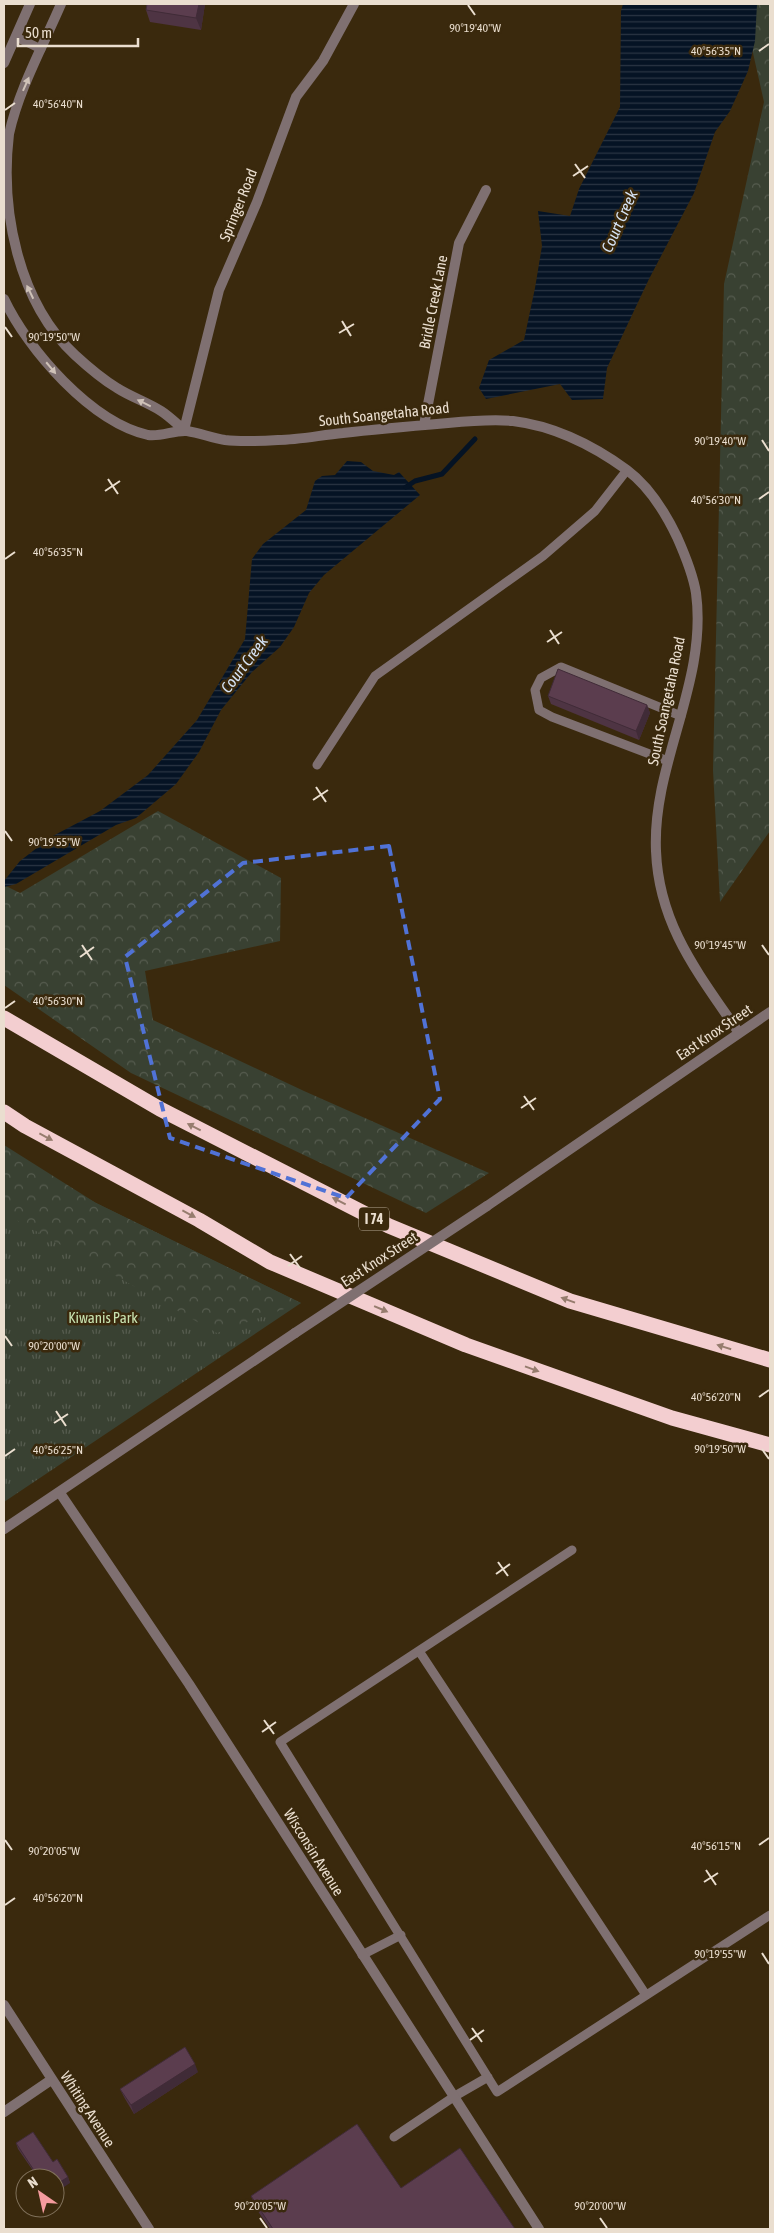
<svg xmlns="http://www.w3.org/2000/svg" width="774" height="2233" viewBox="0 0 774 2233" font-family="'Asap Condensed',sans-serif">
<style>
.grass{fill:url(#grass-tufts)}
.forest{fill:url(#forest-crowns)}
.water{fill:url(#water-rules)}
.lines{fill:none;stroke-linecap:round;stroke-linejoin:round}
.stream{stroke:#051324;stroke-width:5}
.service{stroke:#7f7071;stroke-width:9}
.minor{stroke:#7f7071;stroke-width:10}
.motorway{stroke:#f3ced0;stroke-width:15}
.minor-bridge{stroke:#7f7071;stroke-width:10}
.wall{fill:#4e3443}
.shaded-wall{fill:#402b37}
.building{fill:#5b3d4e;stroke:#402b37}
.oneway{fill:#cfc2b8}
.oneway2{fill:#967c6e}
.marked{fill:none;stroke:#5072d6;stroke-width:4;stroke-dasharray:10 6;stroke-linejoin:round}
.ticks{fill:none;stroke:#eadecf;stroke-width:2}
.labels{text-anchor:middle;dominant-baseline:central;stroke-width:5;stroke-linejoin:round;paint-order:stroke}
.shield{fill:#3a290d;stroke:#b5a895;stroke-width:1}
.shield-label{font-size:14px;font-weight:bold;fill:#eadecf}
.street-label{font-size:15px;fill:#eadecf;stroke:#3a290d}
.park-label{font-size:15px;fill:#c8e2b0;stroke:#3a290d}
.water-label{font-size:16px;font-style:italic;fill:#d6e4f6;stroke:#3a290d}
.ticks-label{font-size:12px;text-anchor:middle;fill:#eadecf;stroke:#3a290d;stroke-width:5;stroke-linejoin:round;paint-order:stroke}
</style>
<defs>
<pattern id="grass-tufts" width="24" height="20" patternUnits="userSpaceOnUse" patternTransform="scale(1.25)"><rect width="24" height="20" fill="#394132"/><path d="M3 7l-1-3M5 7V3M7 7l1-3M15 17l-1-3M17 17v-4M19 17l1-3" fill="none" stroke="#565c4f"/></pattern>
<pattern id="forest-crowns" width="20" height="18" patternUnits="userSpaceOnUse" patternTransform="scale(1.25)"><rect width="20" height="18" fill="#394132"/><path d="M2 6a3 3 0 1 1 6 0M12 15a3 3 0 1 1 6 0" fill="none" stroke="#565c4f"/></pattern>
<pattern id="water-rules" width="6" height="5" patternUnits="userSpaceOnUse" patternTransform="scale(1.25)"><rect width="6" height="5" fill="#051324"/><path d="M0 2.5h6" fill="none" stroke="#2a3543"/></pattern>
</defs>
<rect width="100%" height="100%" fill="#3a290d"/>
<path class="grass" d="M4,1152l92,51 205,100 -297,199z"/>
<path class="forest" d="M742,4h28v827l-50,71 -7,-132 11,-486 40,-182z
M158,811l123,67 -1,63 -135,30 8,49 151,71 185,82 -63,40 -295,-140 -127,-88v-100l16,8z
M4,1145l92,58 205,100 -84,30 -213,-120z"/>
<path class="water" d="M623,4h134l-2,37 -7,30 -18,40 -15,21 -21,61 -45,86 -42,89 -4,31 -31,1 -12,-16 -74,15 -7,-11 10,-28 35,-20 11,-52 7,-42 -4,-35 32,5 9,-27 41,-82 1,-96z
M347,461l14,1 12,9 21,4 5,-3 21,23 -96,80 -15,18 -15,34 -14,20 -28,25 -31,38 -22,42 -23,32 -40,34 -20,7 -100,59 -12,3v-6l16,-20 31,-24 49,-26 48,-36 49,-55 48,-81 7,-80 11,-15 43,-34 9,-29 7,-5 13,-1z"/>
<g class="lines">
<path class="stream" d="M406,487l9,-6 27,-7 33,-35"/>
<path class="service" d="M16,37l25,12
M668,761l-116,-44 -13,-7 -4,-20 6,-12 20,-11 120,49
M317,765l58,-89 168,-120 52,-45 32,-41
M572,1550l-292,192 217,350 273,-177
M419,1651l227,344
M362,1955l39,-20
M394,2137l61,-41 33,-19"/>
<path class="minor" d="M61,4c-18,42 -42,85 -52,130 -9,76 9,168 66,221 13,12 27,24 42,33 14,9 30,14 44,23 8,5 16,13 23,19
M4,63l26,-59
M4,299c24,51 87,123 144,136 13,2 26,-5 39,-4 13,2 25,7 38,9 17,2 36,1 53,0 21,0 43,-5 65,-7 35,-4 70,-7 105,-10 21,-2 43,-4 65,-2 41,5 81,25 114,49 23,17 38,42 50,67 8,18 16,37 19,56 12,89 -44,170 -40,258 3,75 43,123 83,182
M424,425l35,-182 27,-53
M184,430l35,-140 38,-88 39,-105 27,-36 31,-57
M487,1206l283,-194
M60,1493l129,191 350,545
M4,1529l291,-196
M4,2005l145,224
M4,2112l47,-32"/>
<path class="motorway" d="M4,1018l156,91 229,117 181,75 200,59
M4,1112l21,14 174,94 71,42 196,83 206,73 98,27"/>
<path class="minor-bridge" d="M295,1333l192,-127"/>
</g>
<path class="wall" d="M147,4h58l-4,26 -51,-8 -4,-12z
M548,696l99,9 3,8 -11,27 -88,-36z
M198,2072l-64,42 -10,-17 -4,-8z
M16,2143l37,19 15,15 2,6 -15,-5h-17l-20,-29z
M401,2188l114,41h-245l-15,-22 -4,-11z"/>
<path class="shaded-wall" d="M199,4h6l-4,26 -5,-12z
M647,705l3,8 -11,27 -3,-9z
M195,2064l3,8 -64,42 -3,-9z
M68,2177l2,6 -15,10v-8z"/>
<path class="building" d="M147,4h52l-3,14 -50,-8z
M558,669l89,36 -11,26 -88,-35z
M185,2047l10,17 -64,41 -11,-16z
M357,2124l44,64 59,-40 55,81h-242l-22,-33z
M33,2132l20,30 4,-3 11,18 -13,8v-7h-16l-23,-35z"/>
<defs><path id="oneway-solid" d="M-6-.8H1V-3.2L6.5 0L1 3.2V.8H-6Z" transform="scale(1.25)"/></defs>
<g class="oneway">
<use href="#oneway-solid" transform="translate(26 84) rotate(-66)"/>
<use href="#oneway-solid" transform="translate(30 292) rotate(-116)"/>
<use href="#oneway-solid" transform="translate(51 368) rotate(50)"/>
<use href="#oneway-solid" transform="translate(144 403) rotate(-154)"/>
</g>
<g class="oneway2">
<use href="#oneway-solid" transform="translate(194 1127) rotate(-153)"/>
<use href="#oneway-solid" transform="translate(46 1137) rotate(28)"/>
<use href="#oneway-solid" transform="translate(339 1201) rotate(-153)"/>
<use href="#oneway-solid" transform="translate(189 1214) rotate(28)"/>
<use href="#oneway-solid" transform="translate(568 1300) rotate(-160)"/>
<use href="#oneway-solid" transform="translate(381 1309) rotate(23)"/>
<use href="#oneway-solid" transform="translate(724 1347) rotate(-163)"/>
<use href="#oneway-solid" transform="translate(532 1369) rotate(20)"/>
</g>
<path class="marked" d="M389,846l51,253 -94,99 -176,-60 -45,-181 118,-94z"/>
<path class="ticks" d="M468,5l7,10M759,51l10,-7M5,110l10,-7M575,164l10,14M573,176l15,-10M342,321l9,15M5,327l7,10M339,333l15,-9M762,440l7,11M108,479l10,15M105,491l15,-10M759,499l10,-7M5,559l10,-7M550,630l9,14M547,642l15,-10M316,787l10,15M313,800l15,-10M5,831l7,10M82,945l10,15M762,945l7,10M80,957l14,-10M5,1008l10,-7M524,1096l10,14M521,1108l15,-10M290,1254l10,14M288,1266l14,-10M5,1336l7,10M759,1397l10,-7M56,1411l10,15M54,1423l14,-9M762,1449l7,10M5,1456l10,-7M498,1562l10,14M496,1574l14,-10M264,1720l10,14M262,1732l14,-10M5,1840l7,10M759,1845l10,-7M706,1870l10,15M704,1882l14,-9M5,1905l10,-7M762,1953l7,11M472,2028l10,14M470,2040l14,-10M260,2218l7,10M600,2218l7,10"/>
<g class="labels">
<rect class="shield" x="359" y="1207.5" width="30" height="23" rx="4"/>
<g class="shield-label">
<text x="374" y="1219">I 74</text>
</g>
<g class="street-label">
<text transform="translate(238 205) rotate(-68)">Springer Road</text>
<text transform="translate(433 302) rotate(-79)">Bridle Creek Lane</text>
<text transform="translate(384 414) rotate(-6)">South Soangetaha Road</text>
<text transform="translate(666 701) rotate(-78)">South Soangetaha Road</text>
<text transform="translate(714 1032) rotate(-34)">East Knox Street</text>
<text transform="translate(379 1259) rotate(-33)">East Knox Street</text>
<text transform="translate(314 1852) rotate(58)">Wisconsin Avenue</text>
<text transform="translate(88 2109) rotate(57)">Whiting Avenue</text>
</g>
<g class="park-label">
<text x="103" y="1317">Kiwanis Park</text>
</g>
<g class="water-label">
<text transform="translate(619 221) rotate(-66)">Court Creek</text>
<text transform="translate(244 664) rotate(-53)">Court Creek</text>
</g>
</g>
<g class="ticks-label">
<text x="475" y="32">90°19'40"W</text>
<text x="716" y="55">40°56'35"N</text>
<text x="58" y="108">40°56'40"N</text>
<text x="54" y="341">90°19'50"W</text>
<text x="720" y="445">90°19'40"W</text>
<text x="716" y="504">40°56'30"N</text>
<text x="58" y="556">40°56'35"N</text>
<text x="54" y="846">90°19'55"W</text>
<text x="720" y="949">90°19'45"W</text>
<text x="58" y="1005">40°56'30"N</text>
<text x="54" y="1350">90°20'00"W</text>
<text x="716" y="1401">40°56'20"N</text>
<text x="720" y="1453">90°19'50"W</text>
<text x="58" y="1454">40°56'25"N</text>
<text x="716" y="1850">40°56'15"N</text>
<text x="54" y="1855">90°20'05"W</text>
<text x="58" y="1902">40°56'20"N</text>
<text x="720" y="1958">90°19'55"W</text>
<text x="260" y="2210">90°20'05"W</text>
<text x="600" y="2210">90°20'00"W</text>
</g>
<rect width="774" height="2233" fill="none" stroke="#eadecf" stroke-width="10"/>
<g transform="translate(40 2193) rotate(326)"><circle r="24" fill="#3a290d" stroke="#80715b"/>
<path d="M0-4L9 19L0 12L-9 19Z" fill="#f59b9e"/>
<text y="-8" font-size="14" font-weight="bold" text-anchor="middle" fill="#eadecf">N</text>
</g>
<path d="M18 38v8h120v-8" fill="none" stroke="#eadecf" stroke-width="2.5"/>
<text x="25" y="38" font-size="15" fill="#eadecf" stroke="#3a290d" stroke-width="4" paint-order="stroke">50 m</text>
</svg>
